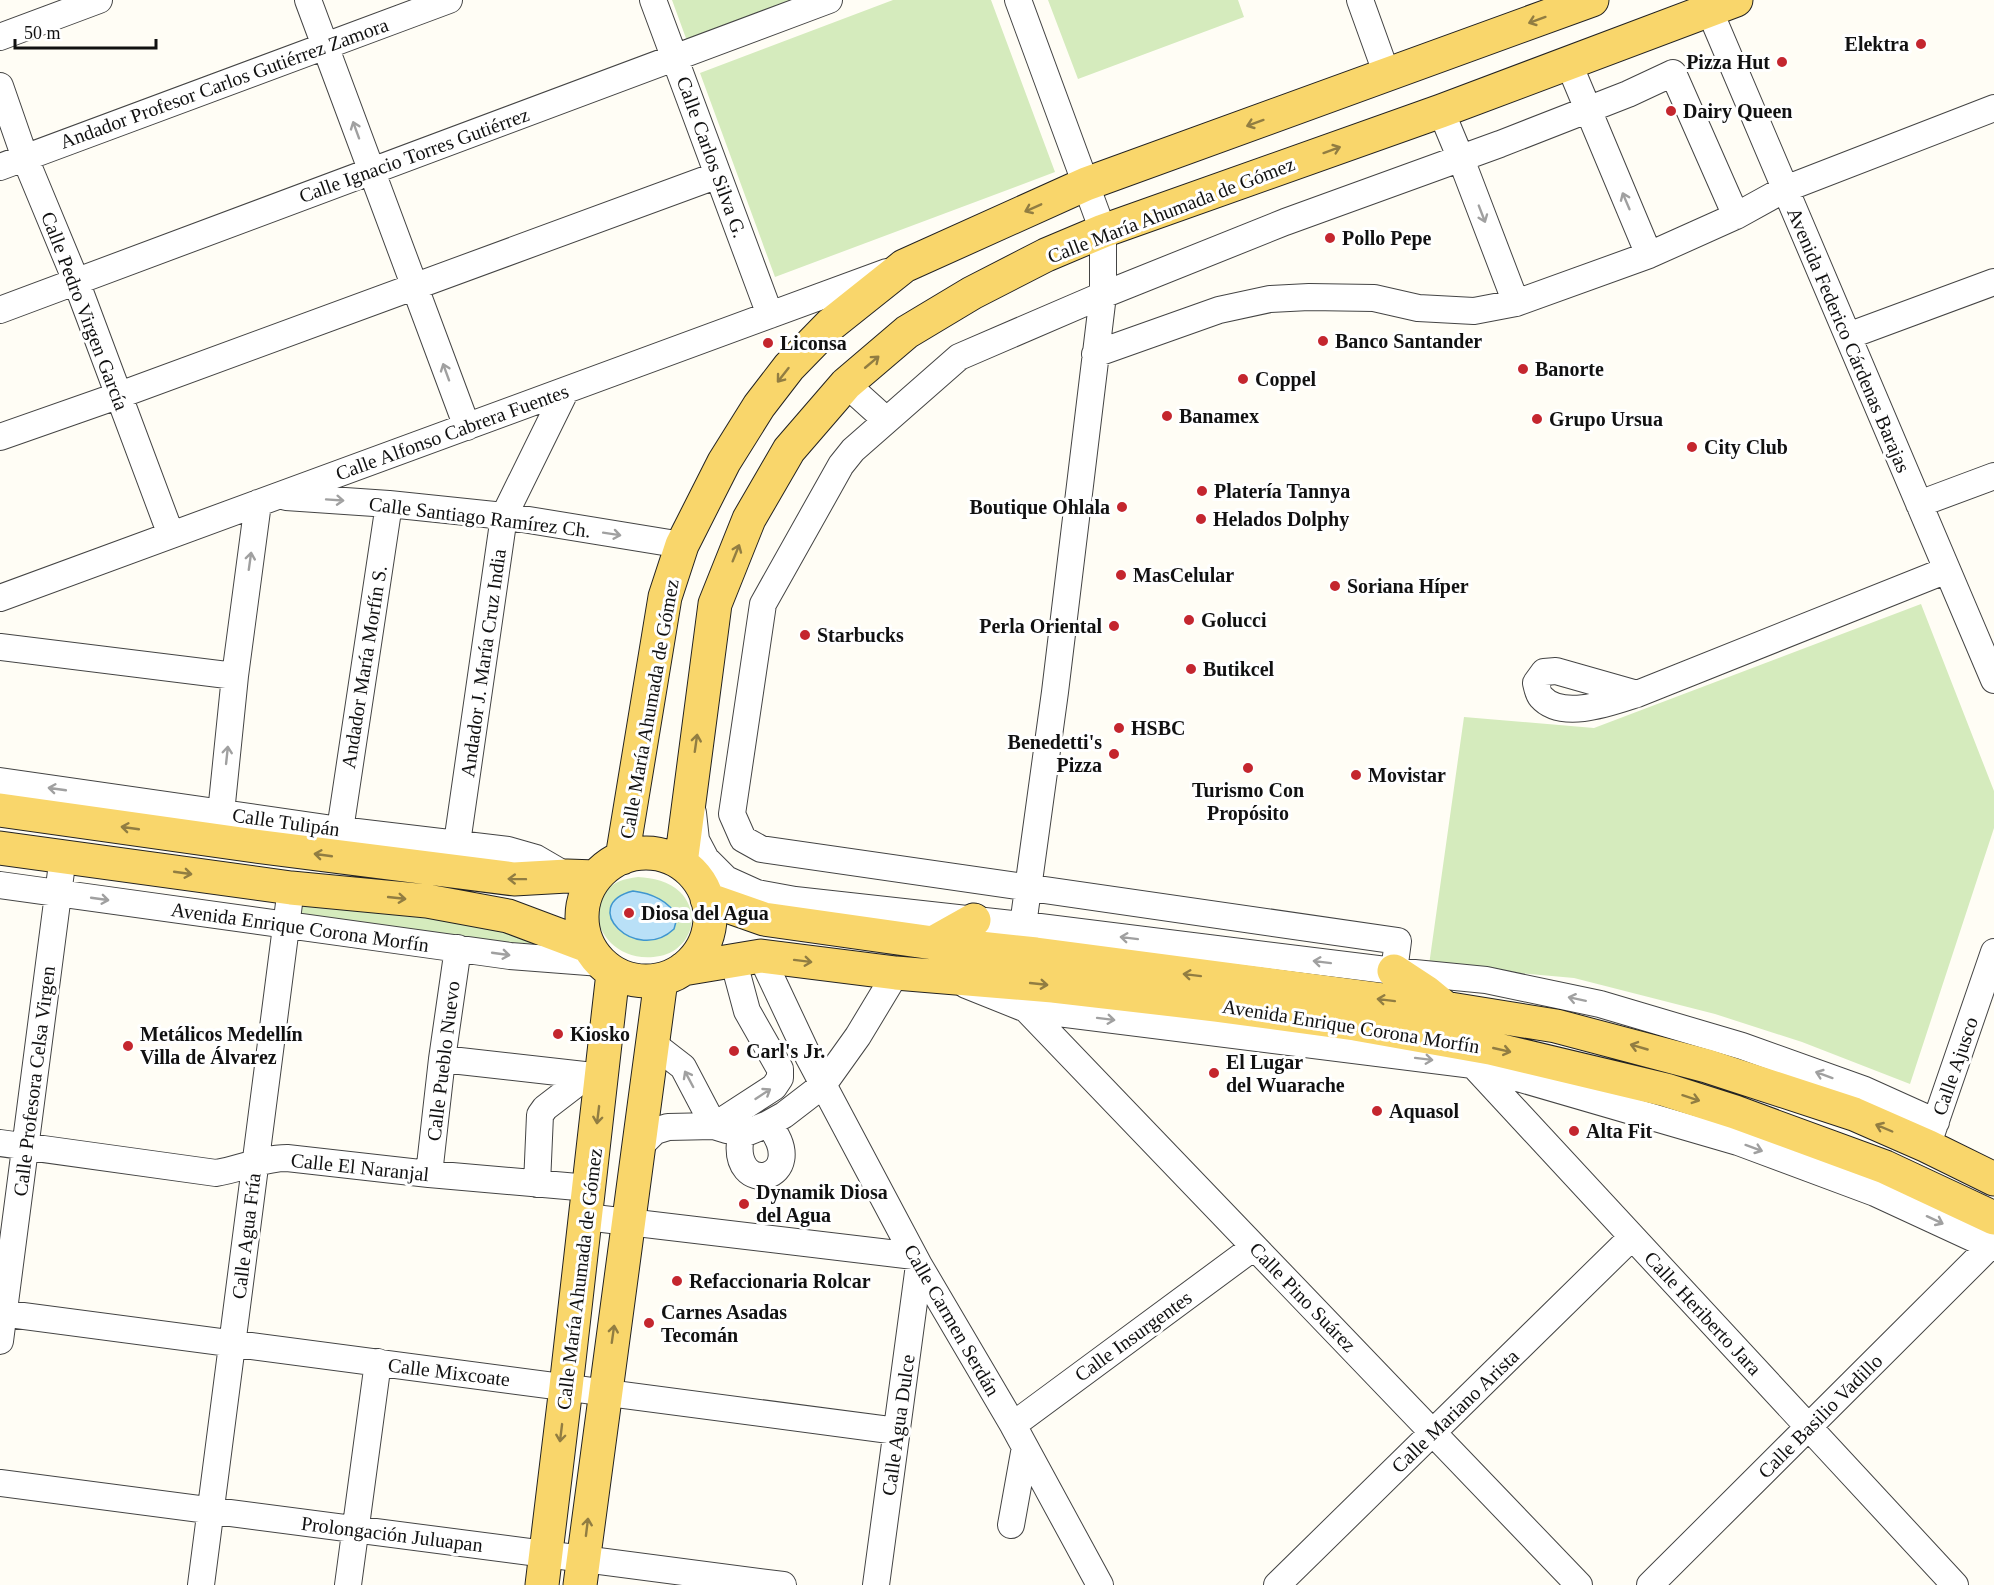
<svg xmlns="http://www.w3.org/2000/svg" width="1994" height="1585" viewBox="0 0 1994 1585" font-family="'Times New Roman',serif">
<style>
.green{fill:#d5ebbd;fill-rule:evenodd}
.water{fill:#b9e0f7;stroke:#3f96cf;stroke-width:1.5}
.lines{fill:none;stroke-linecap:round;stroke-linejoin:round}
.minor-casing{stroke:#444;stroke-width:28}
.major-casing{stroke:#222;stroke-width:35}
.minor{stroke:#fff;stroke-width:26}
.major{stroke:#f9d66b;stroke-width:33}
.oneway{stroke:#917d42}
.oneway2{stroke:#a0a0a0}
.poi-dot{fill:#c4262e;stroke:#fff;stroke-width:2}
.labels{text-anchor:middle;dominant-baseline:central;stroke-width:6;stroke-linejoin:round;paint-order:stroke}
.poi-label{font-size:20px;font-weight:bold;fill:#111;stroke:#fff;text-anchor:start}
.street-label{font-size:20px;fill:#111;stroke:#fff}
</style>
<rect width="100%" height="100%" fill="#fffdf5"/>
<path class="green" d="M672,0h124l-109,41z
M893,0h98l64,172 -280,105 -75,-204z
M1048,0h190l6,17 -166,62z
M1921,604l73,187v37l-84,256 -108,-42 -87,-28 -141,-36 -145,-13 35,-248 130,11z
M638,877c15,1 31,4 42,15 23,23 10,58 -20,64 -62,13 -93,-72 -22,-79zM642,892l25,12 -9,34 -16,1z
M299,897l121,14 116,29 5,5 -1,8 -244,-38z"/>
<path class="water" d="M633,891c17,2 38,10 44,27l-3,11c-38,36 -97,-24 -41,-38z"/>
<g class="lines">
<g class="minor-casing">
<path id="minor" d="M308,0l159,427
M653,0l117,315
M1018,0l85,231v64l-48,397 -32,233
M1360,0l27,75
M1705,0l289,680
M0,37l99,-37
M1569,64l80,191
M0,86l25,72 51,123 95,254
M1441,111l20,48 55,144
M0,167l449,-167
M1736,216l49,-27 209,-81
M0,310l829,-310
M1848,336l146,-54
M1095,354l124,-44 51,-11 39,-2 65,1 44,10 56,3 42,-8 133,-48 87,-39 -63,-143 -45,21 -128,50 -215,78 -182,73 -144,62 -106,93 -12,15 -78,139 -31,210 11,25 18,10 637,92 -4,30
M846,384l40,36
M0,437l117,-41 601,-221
M286,497l103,7 115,12 178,29
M1919,504l75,-28
M0,598l887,-326
M0,647l235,29
M1637,694l-81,-23 -12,1 -8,11c1,4 2,11 5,14 21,24 71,5 96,-3l310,-124
M0,781l340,49 168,20 28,8 31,18
M221,813l14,-137 23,-173
M693,813l3,27 10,19 20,20 31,14 38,7
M340,830l49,-326
M457,843l47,-327 62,-126
M0,885l510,71 91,7
M764,919l31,-19 245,27 354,44 92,9 114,24 142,42 123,44 71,32
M761,956l48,102 110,207 94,160 87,160
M966,985l60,24 447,56 265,77 137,51 119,55
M1026,1009l553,576
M652,1043l31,24 31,59 60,-39 6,-9v-9l-33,-58 -14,-52
M442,1059l160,18
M1474,1066l481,519
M768,1124l16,-9 39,-30 35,-49 38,-63
M768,1124c46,56 -40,77 -27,11z
M1930,1138l64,-186
M0,1143l216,30c24,-4 47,-15 71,-15l142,16 160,14
M639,1147l16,-16 13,-4 46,-1 13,4
M429,1174l13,-115 16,-111
M537,1184l3,-69 5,-7 43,-33
M586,1217l328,39
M0,1313l897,118
M0,1341l63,-485
M1013,1425l241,-178
M0,1483l783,102
M1011,1525l14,-78
M201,1585l90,-697
M348,1585l30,-223
M876,1585l43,-320
M1277,1585l355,-348
M1650,1585l340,-339"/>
</g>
<g class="major-casing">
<path id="major" d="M0,810l255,36 259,33 53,-3 29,1
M0,848l291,40 136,13 81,15 80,30
M582 917a64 64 0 1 1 128 0a64 64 0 1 1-128 0Z
M622,858l43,-261 17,-52 42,-83 35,-56 30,-39 41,-42 74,-59 182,-82 506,-184
M681,863l34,-259 34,-85 40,-69 57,-66 61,-52 65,-39 74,-38 57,-24 338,-120 295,-111
M707,899l57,20 169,24 103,11 408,54 112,18 151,40 147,48 73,32 67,33
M933,943l41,-23
M683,969l78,-13 135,17 157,13 163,19 139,19 135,24 176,42 69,22 150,55 109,51
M1394,971l32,21 17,14
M542,1585l24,-198 47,-414
M580,1585l81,-605"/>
</g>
<use href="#minor" class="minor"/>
<use href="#major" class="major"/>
</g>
<defs><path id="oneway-shaft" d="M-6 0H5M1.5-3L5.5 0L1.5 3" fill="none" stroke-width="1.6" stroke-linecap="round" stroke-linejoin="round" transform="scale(1.5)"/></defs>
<g class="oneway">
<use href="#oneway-shaft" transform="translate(1537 20) rotate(160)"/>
<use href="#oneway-shaft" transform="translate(1255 123) rotate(160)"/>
<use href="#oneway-shaft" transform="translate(1332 150) rotate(-20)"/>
<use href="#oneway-shaft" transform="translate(1033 208) rotate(156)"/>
<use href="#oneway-shaft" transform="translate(872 362) rotate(-40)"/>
<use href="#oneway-shaft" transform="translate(783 375) rotate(128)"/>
<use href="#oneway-shaft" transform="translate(736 553) rotate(-68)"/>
<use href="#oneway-shaft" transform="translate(696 743) rotate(-82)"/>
<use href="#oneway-shaft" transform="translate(130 828) rotate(-172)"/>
<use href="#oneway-shaft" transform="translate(323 855) rotate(-172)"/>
<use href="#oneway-shaft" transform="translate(183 873) rotate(8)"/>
<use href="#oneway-shaft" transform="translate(517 879) rotate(-179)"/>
<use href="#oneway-shaft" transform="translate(397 898) rotate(6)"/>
<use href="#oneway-shaft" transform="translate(803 961) rotate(7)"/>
<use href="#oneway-shaft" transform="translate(1192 975) rotate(-173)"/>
<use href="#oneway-shaft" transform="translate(1039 984) rotate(6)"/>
<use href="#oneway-shaft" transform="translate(1386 1000) rotate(-173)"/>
<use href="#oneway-shaft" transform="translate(1639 1047) rotate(-164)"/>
<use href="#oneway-shaft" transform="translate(1502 1050) rotate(13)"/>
<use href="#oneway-shaft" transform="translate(1691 1098) rotate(18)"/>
<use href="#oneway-shaft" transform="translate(598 1115) rotate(97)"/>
<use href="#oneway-shaft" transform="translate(1884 1128) rotate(-157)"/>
<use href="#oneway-shaft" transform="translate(613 1334) rotate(-82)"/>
<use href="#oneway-shaft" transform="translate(561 1433) rotate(97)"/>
<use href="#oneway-shaft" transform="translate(587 1527) rotate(-83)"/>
</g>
<g class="oneway2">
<use href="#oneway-shaft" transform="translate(356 130) rotate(-110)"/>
<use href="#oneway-shaft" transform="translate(1626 201) rotate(-113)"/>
<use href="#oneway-shaft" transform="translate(1482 214) rotate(69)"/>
<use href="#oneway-shaft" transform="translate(446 372) rotate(-110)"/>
<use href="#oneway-shaft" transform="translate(335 500) rotate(4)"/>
<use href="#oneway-shaft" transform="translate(612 534) rotate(9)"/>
<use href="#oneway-shaft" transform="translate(250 561) rotate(-82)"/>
<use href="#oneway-shaft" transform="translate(227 755) rotate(-84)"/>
<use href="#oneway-shaft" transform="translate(57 789) rotate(-172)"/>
<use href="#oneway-shaft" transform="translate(100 899) rotate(8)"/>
<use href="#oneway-shaft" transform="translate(1129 938) rotate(-173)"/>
<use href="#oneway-shaft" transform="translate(501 954) rotate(8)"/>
<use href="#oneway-shaft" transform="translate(1322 962) rotate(-173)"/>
<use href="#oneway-shaft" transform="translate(1577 999) rotate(-168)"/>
<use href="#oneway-shaft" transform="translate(1106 1019) rotate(7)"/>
<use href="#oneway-shaft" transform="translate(1424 1059) rotate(7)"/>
<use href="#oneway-shaft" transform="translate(1824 1075) rotate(-160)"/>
<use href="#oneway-shaft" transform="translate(689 1079) rotate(-118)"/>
<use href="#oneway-shaft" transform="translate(763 1094) rotate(-33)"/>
<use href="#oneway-shaft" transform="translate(1754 1148) rotate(20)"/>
<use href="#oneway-shaft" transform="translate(1935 1220) rotate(25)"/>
</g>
<g class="poi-dot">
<circle cx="1921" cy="44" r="6"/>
<circle cx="1782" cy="62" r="6"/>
<circle cx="1671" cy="111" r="6"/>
<circle cx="1330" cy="238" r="6"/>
<circle cx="1323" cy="341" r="6"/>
<circle cx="768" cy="343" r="6"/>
<circle cx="1523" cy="369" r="6"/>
<circle cx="1243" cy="379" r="6"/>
<circle cx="1167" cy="416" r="6"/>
<circle cx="1537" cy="419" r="6"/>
<circle cx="1692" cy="447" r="6"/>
<circle cx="1202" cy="491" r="6"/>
<circle cx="1122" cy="507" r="6"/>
<circle cx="1201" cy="519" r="6"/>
<circle cx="1121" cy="575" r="6"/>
<circle cx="1335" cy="586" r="6"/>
<circle cx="1189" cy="620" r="6"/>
<circle cx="1114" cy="626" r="6"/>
<circle cx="805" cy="635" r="6"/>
<circle cx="1191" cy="669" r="6"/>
<circle cx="1119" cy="728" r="6"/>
<circle cx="1114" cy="754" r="6"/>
<circle cx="1248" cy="768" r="6"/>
<circle cx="1356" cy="775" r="6"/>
<circle cx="629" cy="913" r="6"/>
<circle cx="558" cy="1034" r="6"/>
<circle cx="128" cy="1046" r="6"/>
<circle cx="734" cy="1051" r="6"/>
<circle cx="1214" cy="1073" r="6"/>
<circle cx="1377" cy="1111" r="6"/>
<circle cx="1574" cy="1131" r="6"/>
<circle cx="744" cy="1204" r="6"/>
<circle cx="677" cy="1281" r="6"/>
<circle cx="649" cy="1323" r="6"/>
</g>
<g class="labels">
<g class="poi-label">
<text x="1909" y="44" text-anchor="end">Elektra</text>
<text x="1770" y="62" text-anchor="end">Pizza Hut</text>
<text x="1683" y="111">Dairy Queen</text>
<text x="1342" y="238">Pollo Pepe</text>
<text x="1335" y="341">Banco Santander</text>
<text x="780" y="343">Liconsa</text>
<text x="1535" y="369">Banorte</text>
<text x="1255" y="379">Coppel</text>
<text x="1179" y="416">Banamex</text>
<text x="1549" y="419">Grupo Ursua</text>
<text x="1704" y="447">City Club</text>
<text x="1214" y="491">Platería Tannya</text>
<text x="1110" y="507" text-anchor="end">Boutique Ohlala</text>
<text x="1213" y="519">Helados Dolphy</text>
<text x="1133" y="575">MasCelular</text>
<text x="1347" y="586">Soriana Híper</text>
<text x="1201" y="620">Golucci</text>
<text x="1102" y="626" text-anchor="end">Perla Oriental</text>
<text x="817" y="635">Starbucks</text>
<text x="1203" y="669">Butikcel</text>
<text x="1131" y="728">HSBC</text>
<text x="1102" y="742" text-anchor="end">Benedetti's<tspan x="1102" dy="23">Pizza</tspan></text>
<text x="1368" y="775">Movistar</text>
<text x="1248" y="790" text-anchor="middle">Turismo Con<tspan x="1248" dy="23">Propósito</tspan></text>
<text x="641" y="913">Diosa del Agua</text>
<text x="140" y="1034">Metálicos Medellín<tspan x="140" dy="23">Villa de Álvarez</tspan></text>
<text x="570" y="1034">Kiosko</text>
<text x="746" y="1051">Carl's Jr.</text>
<text x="1226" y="1062">El Lugar<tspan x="1226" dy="23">del Wuarache</tspan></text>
<text x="1389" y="1111">Aquasol</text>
<text x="1586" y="1131">Alta Fit</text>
<text x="756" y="1192">Dynamik Diosa<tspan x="756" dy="23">del Agua</tspan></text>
<text x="689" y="1281">Refaccionaria Rolcar</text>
<text x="661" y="1312">Carnes Asadas<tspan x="661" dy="23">Tecomán</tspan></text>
</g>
<g class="street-label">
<text transform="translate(224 83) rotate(-20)">Andador Profesor Carlos Gutiérrez Zamora</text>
<text transform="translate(414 155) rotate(-20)">Calle Ignacio Torres Gutiérrez</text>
<text transform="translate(712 157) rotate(70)">Calle Carlos Silva G.</text>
<text transform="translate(1171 210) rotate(-21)">Calle María Ahumada de Gómez</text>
<text transform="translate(85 311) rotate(69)">Calle Pedro Virgen García</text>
<text transform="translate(1849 340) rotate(67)">Avenida Federico Cárdenas Barajas</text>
<text transform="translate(452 432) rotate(-20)">Calle Alfonso Cabrera Fuentes</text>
<text transform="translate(480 517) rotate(7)">Calle Santiago Ramírez Ch.</text>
<text transform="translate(483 663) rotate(-82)">Andador J. María Cruz India</text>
<text transform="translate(364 667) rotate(-81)">Andador María Morfín S.</text>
<text transform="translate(649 709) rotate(-80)">Calle María Ahumada de Gómez</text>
<text transform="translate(286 822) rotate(8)">Calle Tulipán</text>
<text transform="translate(300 927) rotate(8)">Avenida Enrique Corona Morfín</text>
<text transform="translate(1351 1026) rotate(9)">Avenida Enrique Corona Morfín</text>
<text transform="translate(443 1061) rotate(-83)">Calle Pueblo Nuevo</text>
<text transform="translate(1955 1066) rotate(-71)">Calle Ajusco</text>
<text transform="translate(34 1081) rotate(-83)">Calle Profesora Celsa Virgen</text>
<text transform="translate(360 1167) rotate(6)">Calle El Naranjal</text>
<text transform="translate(246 1236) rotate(-83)">Calle Agua Fría</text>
<text transform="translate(579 1279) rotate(-83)">Calle María Ahumada de Gómez</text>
<text transform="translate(1303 1297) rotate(46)">Calle Pino Suárez</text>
<text transform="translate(1703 1313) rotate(47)">Calle Heriberto Jara</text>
<text transform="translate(952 1320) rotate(60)">Calle Carmen Serdán</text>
<text transform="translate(1133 1336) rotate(-36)">Calle Insurgentes</text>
<text transform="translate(449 1372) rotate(7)">Calle Mixcoate</text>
<text transform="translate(1455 1411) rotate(-44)">Calle Mariano Arista</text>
<text transform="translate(1820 1416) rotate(-45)">Calle Basilio Vadillo</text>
<text transform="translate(898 1425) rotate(-82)">Calle Agua Dulce</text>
<text transform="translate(392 1534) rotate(7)">Prolongación Juluapan</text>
</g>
</g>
<path d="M15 39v9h141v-9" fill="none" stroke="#111111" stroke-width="3"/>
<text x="24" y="39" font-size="18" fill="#111111" stroke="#ffffff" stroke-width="4.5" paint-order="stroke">50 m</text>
</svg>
